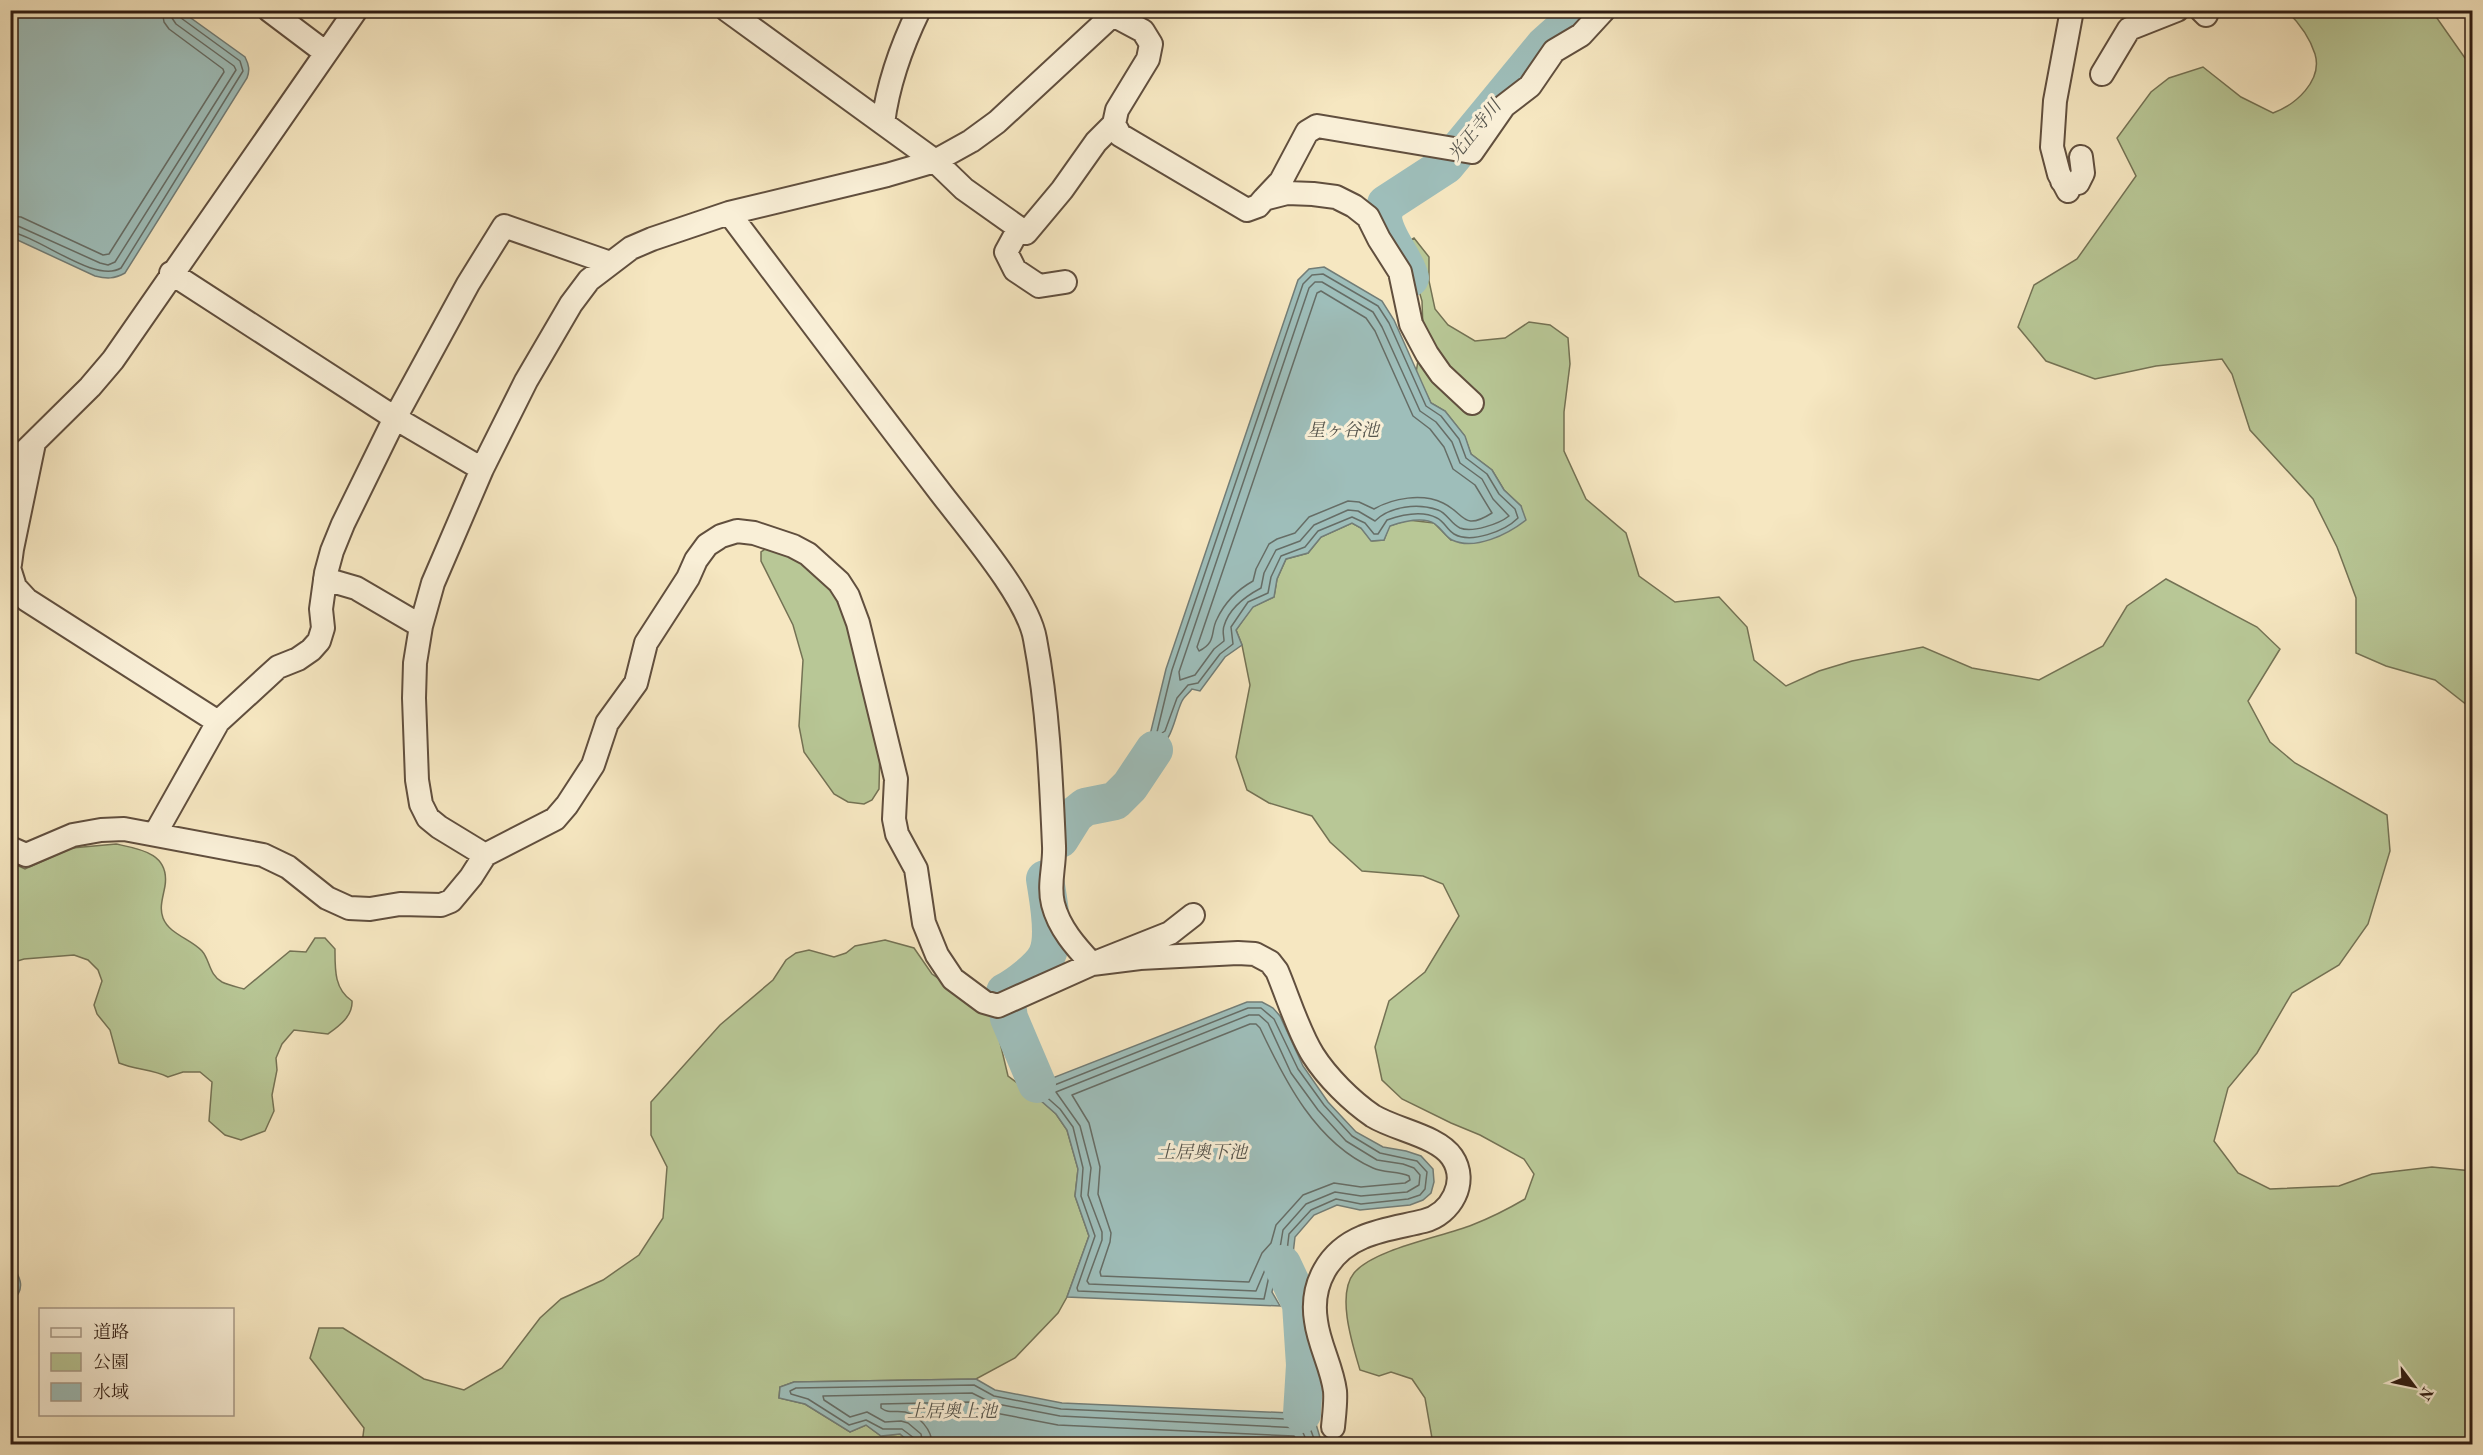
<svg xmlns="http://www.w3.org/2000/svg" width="2483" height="1455" font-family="'Old Standard TT','Noto Serif JP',serif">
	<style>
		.green { fill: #b8c796; stroke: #747254; stroke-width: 1.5 }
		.water { fill: #9ebeba; stroke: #727d77; stroke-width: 1.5 }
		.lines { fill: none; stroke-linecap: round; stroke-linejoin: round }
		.shore { stroke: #666d66; stroke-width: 1.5 }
		.river { stroke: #9ebeba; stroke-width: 38 }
		.minor-casing { stroke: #614f3e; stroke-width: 26 }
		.minor { stroke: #f9efd7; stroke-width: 22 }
		.labels { text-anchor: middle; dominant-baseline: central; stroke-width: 6; stroke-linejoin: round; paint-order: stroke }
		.water-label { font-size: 18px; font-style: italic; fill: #56554d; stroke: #f9efd7 }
	</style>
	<rect width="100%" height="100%" fill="#f6e7c1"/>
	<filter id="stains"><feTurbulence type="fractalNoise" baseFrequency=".00333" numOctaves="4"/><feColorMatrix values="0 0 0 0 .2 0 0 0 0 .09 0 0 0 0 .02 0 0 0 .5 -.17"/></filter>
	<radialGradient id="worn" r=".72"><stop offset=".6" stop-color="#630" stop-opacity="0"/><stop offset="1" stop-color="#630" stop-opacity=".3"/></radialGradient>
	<path class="green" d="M2287,11H2432L2472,68V709L2435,680L2386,666L2356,653V598L2337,547L2313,499L2250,430L2232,374L2222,359L2156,366L2095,379L2046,361L2018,327L2034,285L2077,259L2136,176L2117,138L2151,92L2169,78L2203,67L2241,97L2273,113C2295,105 2323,81 2315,54C2310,38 2298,22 2287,11Z
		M1414,238L1429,257V281L1435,309L1448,325L1475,341L1505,338L1529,322L1550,325L1568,338L1570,364L1564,412V451L1586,499L1626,533L1639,576L1675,602L1719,597L1747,627L1754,660L1786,686L1819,671L1852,661L1923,647L1972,668L2039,680L2103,646L2127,606L2166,579L2257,627L2280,649L2248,701L2270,742L2295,763L2387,815L2390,851L2368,924L2339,965L2292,993L2257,1053L2228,1088L2214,1141L2238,1173L2270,1189L2339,1186L2372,1174L2432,1167L2472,1171V1444H1433L1425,1398L1412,1379L1391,1372L1379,1376L1360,1370C1353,1346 1336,1295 1354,1273C1374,1249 1442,1237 1472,1225C1490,1218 1508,1209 1525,1199L1534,1174L1524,1159L1480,1135L1451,1123L1402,1099L1382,1080L1375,1047L1389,1001L1425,972L1459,916L1443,884L1423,876L1362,871L1330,842L1312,816L1269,803L1247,790L1236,757L1250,685L1242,645L1236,630L1252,607L1274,597L1277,579L1286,559L1308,553L1321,537L1352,523L1361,528L1372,541L1384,540L1389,526L1408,520L1434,523L1451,540L1521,506L1504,490L1492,470L1471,454L1464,435L1445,411L1431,403L1416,373L1423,330L1422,301L1413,270L1402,245Z
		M768,547L785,552L811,569L834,594L849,622L880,746L879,789L872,800L864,804L848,802L834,794L804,752L799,726L803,660L793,625L761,561V552Z
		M116,844C140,849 170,853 165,886C163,897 159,908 163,918C169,934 191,939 202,951C210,960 209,975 222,982C228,985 237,987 244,989L290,951L306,952L315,938H325L335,949C335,969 334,989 352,1001C353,1016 339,1026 328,1034L294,1030L282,1044L276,1058L277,1070L272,1095L274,1111L265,1131L241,1140L225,1135L209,1121L212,1082L200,1072H183L168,1077C152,1069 136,1070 119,1063L110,1030L97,1014L94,1005L102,981L98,970L88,960L74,955L24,959L11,963L12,863L25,869L72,848Z
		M885,940L914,948L932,974L994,1017L1008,1076L1044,1103L1056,1114L1067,1130L1078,1169L1075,1196L1089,1236L1067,1297L1058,1313L1015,1358L976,1379L794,1382L780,1387L779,1398L805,1404L850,1432L866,1425L881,1436L900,1434L912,1444H362L364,1428L310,1358L319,1328H343L424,1379L464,1390L502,1368L540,1318L561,1299L603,1280L639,1255L663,1218L667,1167L651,1135V1102L720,1025L773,980L786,960L796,953L809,950L834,957L846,953L855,946Z"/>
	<path class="water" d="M11,10L181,11L245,57C249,65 250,70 247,78L125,273C114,279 107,279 95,276L11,237Z
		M1324,267L1382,301L1394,320L1431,403L1445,411L1465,436L1471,454L1492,470L1504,490L1521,506L1526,520C1508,534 1475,551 1452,540C1446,537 1442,529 1435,524C1423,516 1402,522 1390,526L1384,540L1371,541L1361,528L1352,523L1321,537L1308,553L1286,559L1277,579L1274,597L1253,607L1236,630L1242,645L1225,657L1200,691L1192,689C1189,693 1184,697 1182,701C1174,717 1173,743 1154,750L1150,746L1149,739L1166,669L1298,280L1309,269Z
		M1247,1002H1262L1273,1008L1280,1016L1303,1066L1328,1102L1356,1132L1383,1147L1406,1151L1421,1156L1433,1169L1434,1182L1431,1193L1423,1200L1410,1205L1360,1210L1337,1205L1314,1215L1295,1237L1293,1254C1281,1266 1275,1276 1272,1292L1280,1306L1067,1297L1089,1236L1075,1196L1078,1169L1067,1130L1056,1114L1032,1093L1037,1084Z
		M10,1260C19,1276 28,1288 11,1302Z
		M976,1379L995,1390L1062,1403L1313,1414L1322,1444H912L900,1434L881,1436L866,1425L850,1432L805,1404L779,1398L780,1387L794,1382Z"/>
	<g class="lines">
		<path class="shore" d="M10,216L21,217L103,255L109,254L224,72L223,69L169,29L164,22L162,10
			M10,225L18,226L100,263L108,265L115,262L236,70L234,66L176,24L172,18L171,10
			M10,232C39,236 95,284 121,268L243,71L240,61L181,18L178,10
			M1323,274L1378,306L1389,323L1426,406L1441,416L1459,439L1466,458L1487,474L1499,494L1515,509L1518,518C1505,531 1471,544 1454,534C1447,530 1444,521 1437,518C1422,510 1401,515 1387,520L1378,534H1374L1365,523L1352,517L1318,531L1305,547L1281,556L1271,577L1268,593L1248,602L1231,627L1233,644L1220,654L1198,683L1188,685L1177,698L1165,731L1159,735L1157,732L1172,670L1303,284L1312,275Z
			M1322,282L1373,312L1382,327L1420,411L1436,422L1452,442L1460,463L1482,479L1493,499L1509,516C1499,524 1472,533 1460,528C1451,524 1447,513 1438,510C1418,503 1390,506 1375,521L1358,511L1348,510L1314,525L1300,541L1276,550L1264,573L1261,588C1246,596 1229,608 1224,626C1222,631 1224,636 1224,641L1214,649L1195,675L1180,680L1179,672L1309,288L1315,282Z
			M1321,291L1366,318L1375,331L1413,416L1430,429L1444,447L1453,469L1475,485L1492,513C1462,532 1465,513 1443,503C1422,493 1393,498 1374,509L1359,502L1348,501L1309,517L1295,533L1277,539L1269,544L1256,569L1253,581C1237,590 1225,602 1217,619C1210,632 1217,642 1199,651L1197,647L1317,293Z
			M1248,1008H1261L1274,1019L1298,1069L1324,1105L1352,1136L1380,1153L1417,1161L1427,1172L1425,1189L1420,1195L1408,1199L1361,1204L1336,1199L1311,1210L1289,1234L1287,1251L1277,1261L1269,1276L1264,1299L1078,1291L1077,1288L1095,1236L1081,1196L1083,1168L1073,1127L1060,1109L1042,1093V1090Z
			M1249,1015H1259L1268,1023L1291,1073L1318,1110L1346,1141L1377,1160L1403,1164L1414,1168L1420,1175L1419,1185L1407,1192L1361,1196L1335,1192L1306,1204L1283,1230L1280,1248L1270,1258L1256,1291L1089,1284L1087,1281L1102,1240V1232L1088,1195L1091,1168L1080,1126L1056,1092Z
			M1250,1024H1256L1260,1028C1285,1081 1316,1143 1373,1168C1384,1173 1398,1171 1409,1176L1410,1180L1405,1183L1361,1187L1334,1183L1303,1195L1276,1225L1271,1243L1262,1253L1249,1282L1101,1276L1100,1272L1110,1242L1111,1233L1098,1194L1100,1167L1089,1123L1072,1095Z
			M916,1444L914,1438L902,1429H883L866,1420L849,1425L808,1399L791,1394L790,1391L796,1388L974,1385L994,1396L1061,1409L1307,1420L1316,1444
			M923,1444L921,1434L908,1423L901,1421L885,1422L867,1412L850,1417L824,1400L823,1396L972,1393L992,1403L1060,1416L1301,1428L1308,1444
			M932,1444C932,1430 919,1415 905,1412C895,1410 889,1414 881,1408V1404L970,1402L990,1412L1058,1425L1294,1436L1299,1444"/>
		<path class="river" d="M1410,278C1405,258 1385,239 1383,218C1383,214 1385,208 1386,204L1446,165L1544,46L1573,20L1579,10
			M1060,839L1075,815L1085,807L1115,801L1130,786L1154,750
			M1037,1084L1009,1018L1005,992C1017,986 1041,968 1047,955C1056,936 1048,899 1045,879
			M1282,1264L1301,1304L1305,1365L1302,1414"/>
		<g class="minor-casing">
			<path id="minor" d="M269,10L326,53
				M727,10L935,161L964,189L1026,233L1062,190L1096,142L1114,124
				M2201,10L2206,15
				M1113,15L1143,31L1151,44L1148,59L1117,110L1114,124L1120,135L1247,210L1258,206L1264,199L1287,193L1313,194L1336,197L1354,206L1368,217L1379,239L1400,272L1411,324L1427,354L1441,374L1472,403
				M2102,74L2129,29L2177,10
				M883,123C888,84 902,45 919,10
				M2062,181L2071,184L2078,183L2083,173L2081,157
				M2068,191L2059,174L2052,147L2055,101L2072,10
				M1264,199L1281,181L1307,132L1317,126L1472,152L1504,106L1530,86L1554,51L1581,35L1604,10
				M729,213C798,305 867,397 937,488C964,524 1028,597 1035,639C1048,707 1051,777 1054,846C1055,866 1048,884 1053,904C1059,928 1076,947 1092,964L1140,958L1238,953L1255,954L1270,962L1277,971C1288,997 1298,1031 1313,1055C1327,1077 1351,1101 1373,1116C1396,1130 1438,1136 1452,1157C1469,1182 1451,1214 1424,1221C1404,1226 1381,1229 1363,1237C1329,1251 1310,1284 1316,1321C1319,1345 1332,1367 1335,1391C1336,1402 1334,1416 1333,1427
				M1018,230L1006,252L1015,270L1039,286L1065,282
				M171,273L395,418L482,469
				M10,466L90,387L113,360L356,10
				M10,564L12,549L34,443
				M10,571L15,587L27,600L218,722
				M325,579L356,588L421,626
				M155,834L218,722L278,667L298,659L311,650L319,641L323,628L321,609L326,573L332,551L343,524L395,418L468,284L504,226L610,263
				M10,848L26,855L73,835L101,830L124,829L263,855L288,867L327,898L349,908L370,909L400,904L441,905L451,901L471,877L485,855L555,819L567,805L593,765L607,723L636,683L646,643L688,578L696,560L707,545L721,536L737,531L754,533L793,546L808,554L839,582L848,596L858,623L896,779L894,819L897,834L916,869L924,923L937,955L953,979L984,1002L998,1006L1092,964L1170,933L1193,915
				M485,855L439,827L428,818L421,804L417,780L414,698L415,663L421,626L433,583L482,469L526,381L571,304L589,280L631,248L652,239L729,213L887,175L935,161L971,141L997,122L1118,10"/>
		</g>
		<use href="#minor" class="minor"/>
	</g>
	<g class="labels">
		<g class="water-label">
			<text transform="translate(1475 131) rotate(-51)">光正寺川</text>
			<text x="1343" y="431">星ヶ谷池</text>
			<text x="1202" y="1153">土居奥下池</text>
			<text x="952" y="1412">土居奥上池</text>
		</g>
	</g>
	<rect width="2483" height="1455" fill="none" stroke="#f6e7c1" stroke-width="36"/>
	<rect x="12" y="12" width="2459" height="1431" fill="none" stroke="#2f1c13" stroke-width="3"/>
	<rect x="18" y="18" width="2447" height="1419" fill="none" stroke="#2f1c13" stroke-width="1.5"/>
	<rect x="39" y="1308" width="195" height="108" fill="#f9efd7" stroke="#a89b89" stroke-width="1.5"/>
	<rect x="51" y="1328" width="30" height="9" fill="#f9efd7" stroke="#a89b89" stroke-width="1.5"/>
	<text x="93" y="1338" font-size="18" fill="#2f1c13">道路</text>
	<rect x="51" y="1353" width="30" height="18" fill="#b8c796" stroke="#a89b89" stroke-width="1.5"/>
	<text x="93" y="1368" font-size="18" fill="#2f1c13">公園</text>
	<rect x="51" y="1383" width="30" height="18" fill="#9ebeba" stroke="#a89b89" stroke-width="1.5"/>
	<text x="93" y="1398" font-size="18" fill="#2f1c13">水域</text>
	<g transform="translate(2414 1386) rotate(122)" stroke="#f9efd7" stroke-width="4.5" paint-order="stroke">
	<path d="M0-4.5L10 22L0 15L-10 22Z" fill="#2f1c13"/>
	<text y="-9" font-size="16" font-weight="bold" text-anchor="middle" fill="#2f1c13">N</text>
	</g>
	<rect width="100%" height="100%" filter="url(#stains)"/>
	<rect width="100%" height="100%" fill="url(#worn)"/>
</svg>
